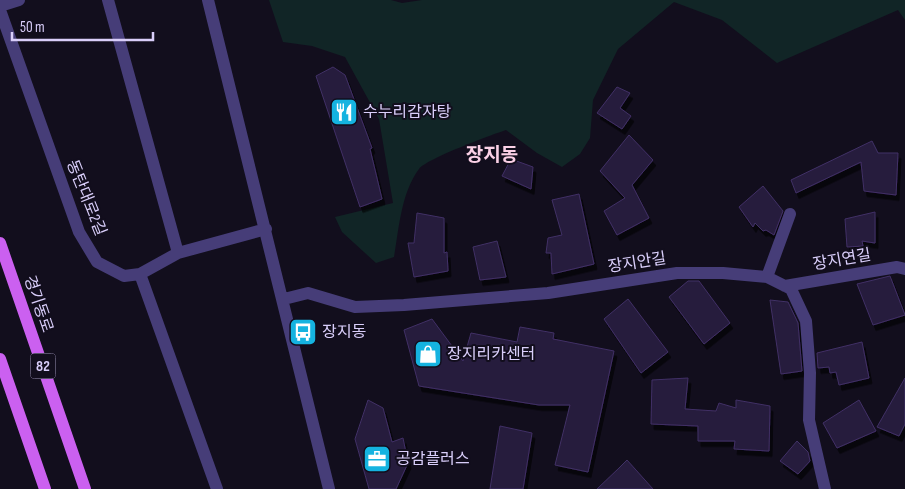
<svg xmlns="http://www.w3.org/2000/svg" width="905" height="489" font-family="'Sofia Sans Condensed','Noto Sans KR',sans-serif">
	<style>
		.green { fill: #112526 }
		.building { fill: #261c3c; stroke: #413066; filter: url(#shadow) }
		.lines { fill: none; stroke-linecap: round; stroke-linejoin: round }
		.street { stroke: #463d78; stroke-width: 12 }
		.primary { stroke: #cb60f0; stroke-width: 12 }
		.labels { text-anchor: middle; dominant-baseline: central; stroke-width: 4; stroke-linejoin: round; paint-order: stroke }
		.shield { fill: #120e1d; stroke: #9d94b8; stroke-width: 1 }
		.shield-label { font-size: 15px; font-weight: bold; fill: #d9cefa }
		.poi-label { font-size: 16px; fill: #d9cefa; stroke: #120e1d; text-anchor: start }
		.street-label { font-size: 16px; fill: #d9cefa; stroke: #120e1d }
		.quarter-label { font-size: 19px; font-weight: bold; fill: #fbd0e6; stroke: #120e1d }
	</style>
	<defs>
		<filter id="shadow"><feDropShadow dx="3" dy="5.5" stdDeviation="0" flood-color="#0009"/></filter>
	</defs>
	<rect width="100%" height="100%" fill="#120e1d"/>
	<path class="green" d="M269,0H391L402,3L422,0H905V20L898,10L777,63L722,20L674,2L618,49L593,100L590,138L580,154L562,167L537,153L506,130C491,135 426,159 419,169C401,193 399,229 394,257L376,263L342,232L335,217L393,203L379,119L345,57L312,46L283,42Z"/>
	<path class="building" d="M333,67L345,75L372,148L370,149L382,199L360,207L316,76Z
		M617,87L630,93L620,108L631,116L622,129L597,113Z
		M629,135L653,160L632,185L649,218L617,235L604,211L625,198L600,171Z
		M872,141L878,153H898L896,195L864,191L861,162L796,193L791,180Z
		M511,159L533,167L531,189L502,176Z
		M763,186L783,211L774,235L766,230L763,231L755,223L753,227L739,207Z
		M579,194L594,264L552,274L551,253H546L548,238L562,235L552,200Z
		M875,212V243L862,241L863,246L847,247L845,219Z
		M417,213L444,218V253L447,252L448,271L414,277L408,243H414Z
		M497,241L506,277L480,280L473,247Z
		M890,276L905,315L873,325L857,284Z
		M688,281H699L730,323L704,344L669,297Z
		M628,299L668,352L641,373L604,319Z
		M770,300L788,302L798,323L802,371L781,374Z
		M432,319L463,361L471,333L517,342L520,327L554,333L553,339L614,351L588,472L555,465L570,405H539L419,386L404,330Z
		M862,342L869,378L839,385L836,372L830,373L829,367L818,368L817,353Z
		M688,378L685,409L716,411L719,403L736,408V400L770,406L769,451L734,449L735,441H698V426L651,424L652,380Z
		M905,378V424L899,436L877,427Z
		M368,400L383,408L392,442L403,438L408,463L396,489H369L355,439Z
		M859,400L876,431L837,448L823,423Z
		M500,426L532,433L523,489H490Z
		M797,441L808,452L810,461L798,474L780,461Z
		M627,460L653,489H597L619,468Z"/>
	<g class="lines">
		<path class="street" d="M208,0L329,489
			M0,6L19,0
			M0,10L79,232L97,262L124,276L140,274L178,253L108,0
			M178,253L266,229
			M140,274L217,489
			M767,277L790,214
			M785,286L897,267L905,269
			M284,299L308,293L355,307L404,305L548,293L677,273H723L767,277L791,289L806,321L810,373L809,420L825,489"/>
		<path class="primary" d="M0,243L85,489
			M0,359L45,489"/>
	</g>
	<defs>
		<g id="restaurant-square" transform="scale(1.4375)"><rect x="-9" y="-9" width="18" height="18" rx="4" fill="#15b3e0" stroke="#120e1d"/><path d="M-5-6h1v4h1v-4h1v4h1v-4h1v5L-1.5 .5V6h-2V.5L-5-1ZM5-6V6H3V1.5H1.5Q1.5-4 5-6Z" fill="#fff"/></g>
		<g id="bus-square" transform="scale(1.4375)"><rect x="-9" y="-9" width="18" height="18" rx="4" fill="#15b3e0" stroke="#120e1d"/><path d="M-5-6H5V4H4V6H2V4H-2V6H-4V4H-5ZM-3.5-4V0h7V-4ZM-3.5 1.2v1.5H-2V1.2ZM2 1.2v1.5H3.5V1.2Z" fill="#fff"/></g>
		<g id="shop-square" transform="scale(1.4375)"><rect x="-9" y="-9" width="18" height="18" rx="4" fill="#15b3e0" stroke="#120e1d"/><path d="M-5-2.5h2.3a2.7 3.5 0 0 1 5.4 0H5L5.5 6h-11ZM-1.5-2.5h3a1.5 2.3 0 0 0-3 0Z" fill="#fff"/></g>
		<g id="office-square" transform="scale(1.4375)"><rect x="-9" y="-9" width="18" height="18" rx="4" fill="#15b3e0" stroke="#120e1d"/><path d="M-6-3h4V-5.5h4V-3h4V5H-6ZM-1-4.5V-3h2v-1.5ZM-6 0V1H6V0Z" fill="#fff"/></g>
	</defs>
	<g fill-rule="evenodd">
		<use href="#restaurant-square" x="344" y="112"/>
		<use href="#bus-square" x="303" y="332"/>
		<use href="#shop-square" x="428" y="354"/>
		<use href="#office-square" x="377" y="459"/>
	</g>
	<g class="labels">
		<rect class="shield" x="30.5" y="353.5" width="25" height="25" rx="4"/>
		<g class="shield-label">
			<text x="43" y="366">82</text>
		</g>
		<g class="poi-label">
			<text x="363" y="112">수누리감자탕</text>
			<text x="322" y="332">장지동</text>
			<text x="447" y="354">장지리카센터</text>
			<text x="396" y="459">공감플러스</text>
		</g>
		<g class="street-label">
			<text transform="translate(86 198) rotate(68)">동탄대로2길</text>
			<text transform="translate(842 260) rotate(-10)">장지연길</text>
			<text transform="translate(637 263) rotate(-9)">장지안길</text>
			<text transform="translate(38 304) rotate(71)">경기동로</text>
		</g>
		<g class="quarter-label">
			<text x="492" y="155">장지동</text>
		</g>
	</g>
	<path d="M12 32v8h141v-8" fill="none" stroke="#d9cefa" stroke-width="2.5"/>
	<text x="20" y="32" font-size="15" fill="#d9cefa" stroke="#120e1d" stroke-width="4" paint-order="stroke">50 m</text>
</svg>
